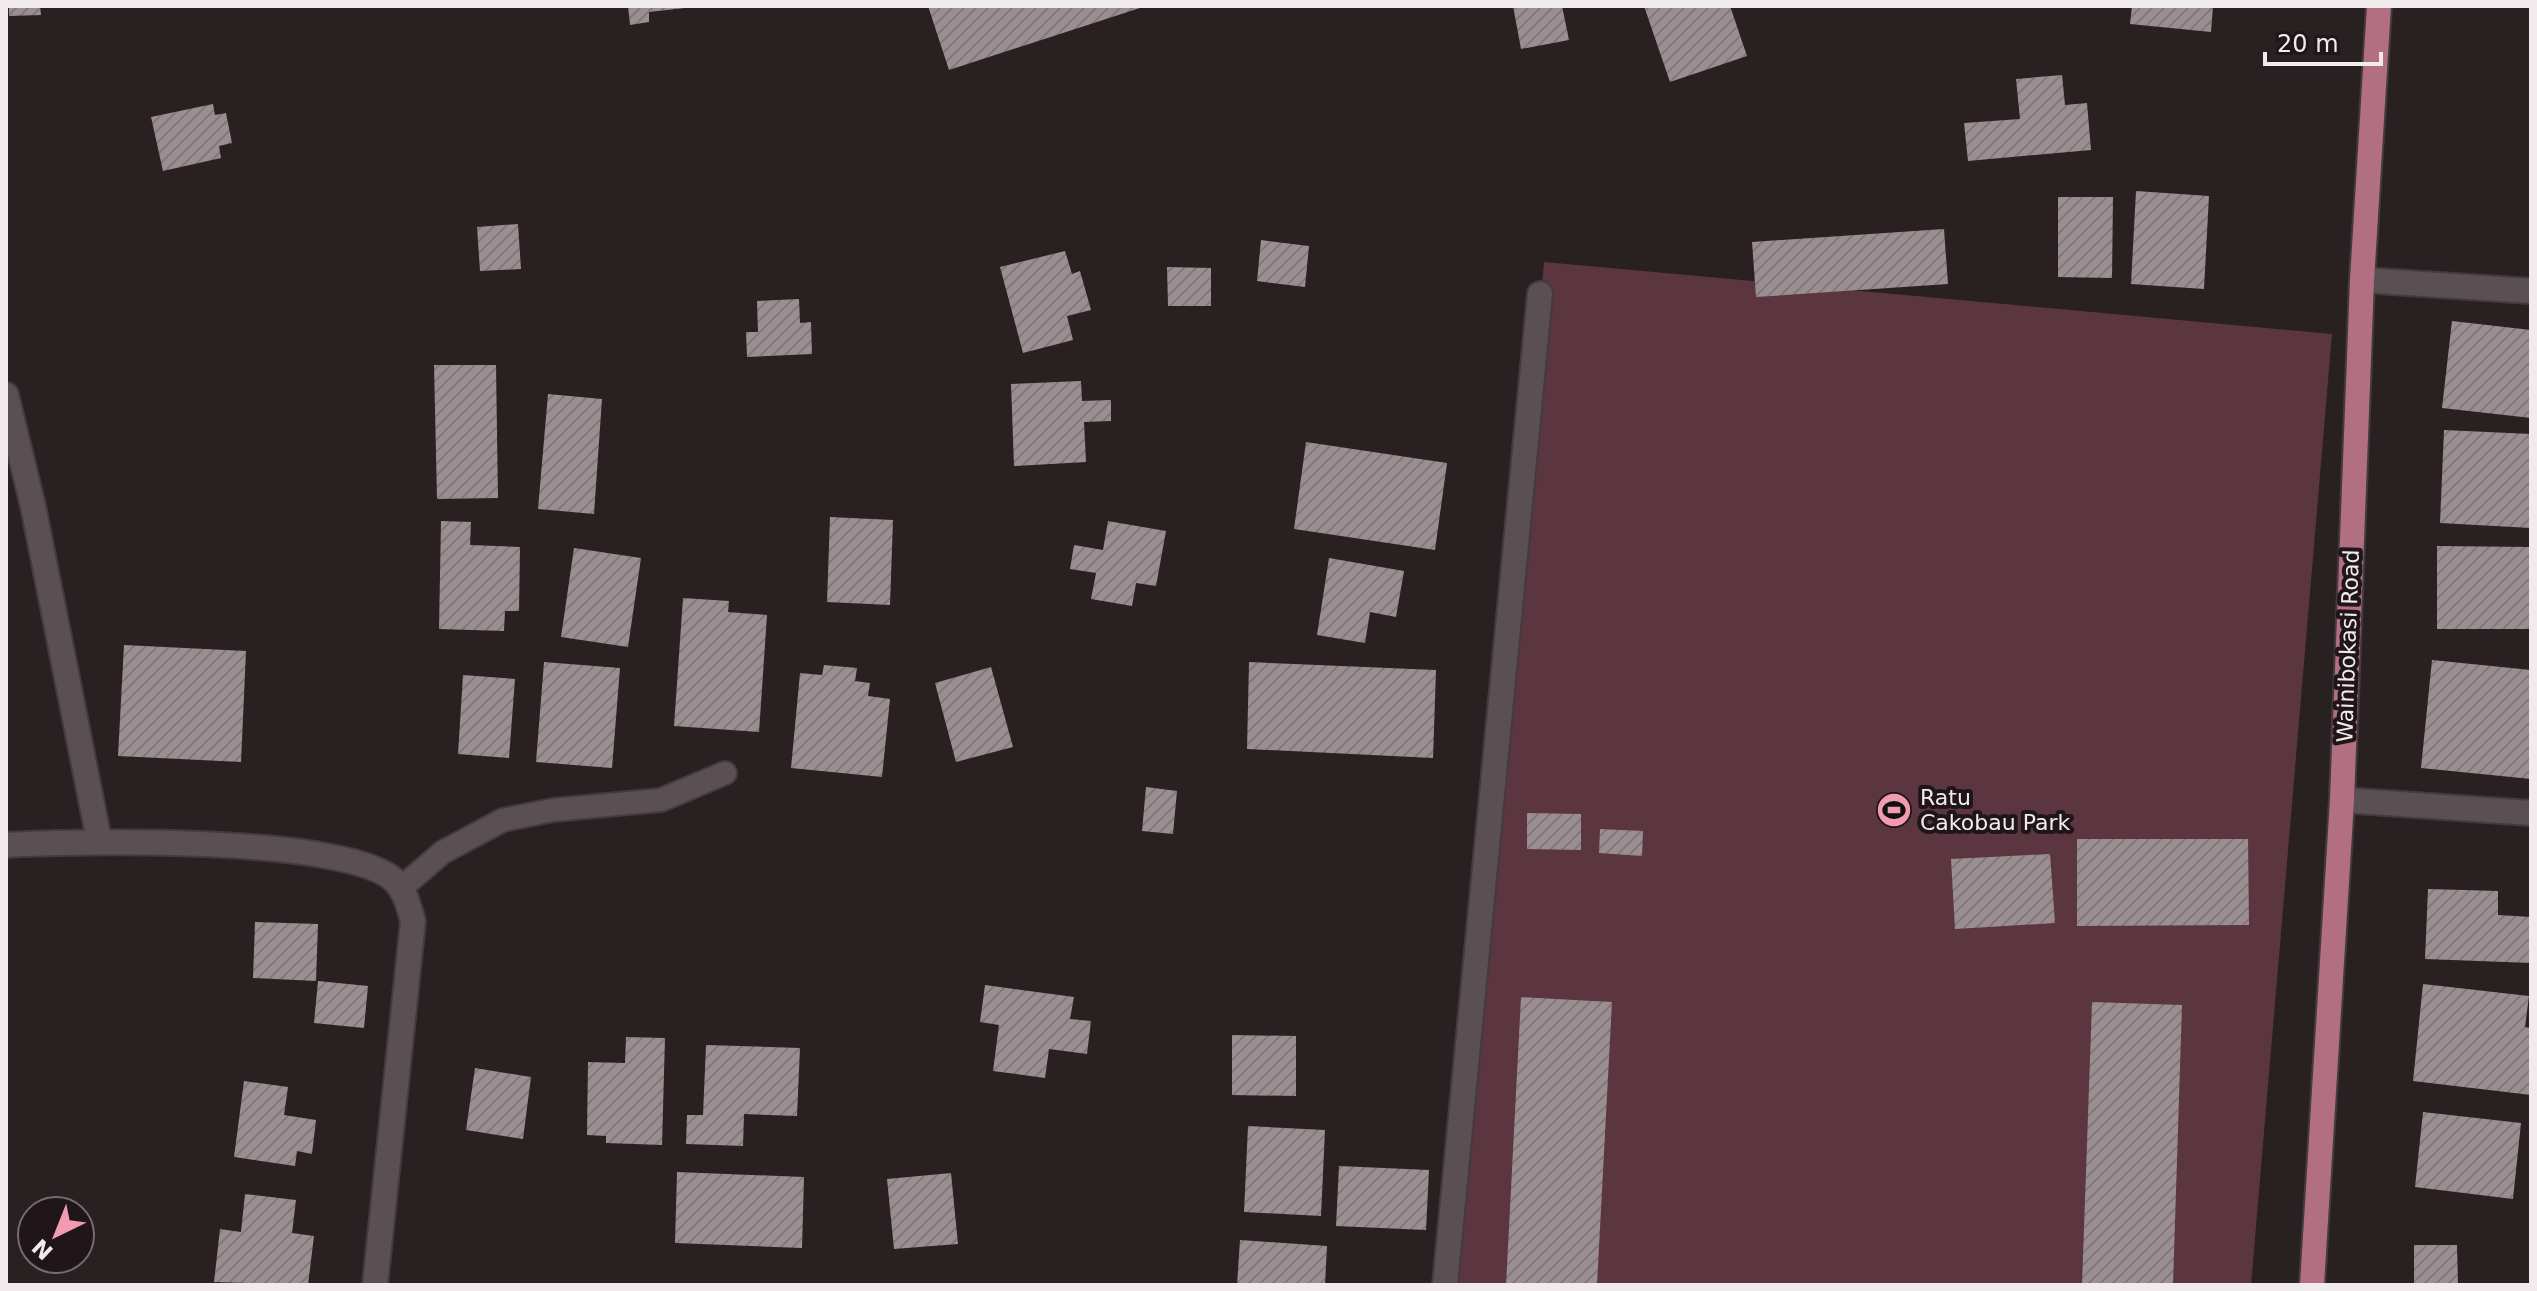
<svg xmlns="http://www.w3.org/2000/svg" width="2537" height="1291" font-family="'DejaVu Sans',sans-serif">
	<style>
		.green { fill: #5b3640 }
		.building { fill: url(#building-hatch) }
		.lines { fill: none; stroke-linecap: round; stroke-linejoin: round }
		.service-casing { stroke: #433b3d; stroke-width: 26 }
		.minor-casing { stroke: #433b3d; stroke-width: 28 }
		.primary-casing { stroke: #433b3d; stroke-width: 28 }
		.service { stroke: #5a4f52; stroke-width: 22 }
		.minor { stroke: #5a4f52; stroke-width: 24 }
		.primary { stroke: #b26f81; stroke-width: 24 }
		.labels { text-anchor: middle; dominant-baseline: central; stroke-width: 8; stroke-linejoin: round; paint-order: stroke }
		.street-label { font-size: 22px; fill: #f2ebed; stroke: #201619 }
		.poi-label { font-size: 22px; fill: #f2ebed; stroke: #201619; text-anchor: start }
	</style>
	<defs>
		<pattern id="building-hatch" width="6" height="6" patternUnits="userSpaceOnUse" patternTransform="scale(2)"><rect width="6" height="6" fill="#9b8e91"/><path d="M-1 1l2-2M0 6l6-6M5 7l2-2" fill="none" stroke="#82787b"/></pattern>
	</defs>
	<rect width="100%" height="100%" fill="#292022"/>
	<path class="green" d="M1544,262L2332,334L2251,1285H1457Z"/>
	<path class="building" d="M9,6H40L41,15L9,16Z
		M628,6H684L685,8L649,12V22L630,25Z
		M928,6H1143V7L949,70Z
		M1513,6H1562L1569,40L1521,49Z
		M1644,6H1730L1747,56L1670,82Z
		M2132,6H2213L2211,32L2130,24Z
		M2062,75L2065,105L2087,103L2091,150L1968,161L1964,123L2020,119L2016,79Z
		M213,104L215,115L226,113L232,143L219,146L221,158L163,171L151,117Z
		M2136,191L2209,196L2204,289L2131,284Z
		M2058,197H2113L2112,278L2058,277Z
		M518,224L521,269L480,271L477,227Z
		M1944,229L1948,284L1756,297L1752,242Z
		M1261,240L1309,246L1305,287L1257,281Z
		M1065,251L1072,274L1080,271L1091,310L1067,316L1073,340L1023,353L1000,267Z
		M1167,267L1211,268V306H1168Z
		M799,299L800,323L811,322L812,354L747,357L746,332H758L757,301Z
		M2452,321L2531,330V418L2442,408Z
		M434,365H496L498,498L437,499Z
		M1081,381L1082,401L1111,400V421L1084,422L1086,462L1014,466L1011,384Z
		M548,394L602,399L594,514L538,509Z
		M2444,430L2531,434V528L2440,523Z
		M1306,442L1447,463L1435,550L1294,529Z
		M830,517L893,520L890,605L827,602Z
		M441,521L471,522L470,545L520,547L519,611H505L504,631L439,629Z
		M1108,521L1166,531L1156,586L1136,583L1132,606L1091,599L1096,573L1070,569L1074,545L1103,550Z
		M2437,546L2531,547V629H2437Z
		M574,548L641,558L628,647L561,637Z
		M1329,558L1404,571L1396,617L1370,612L1365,643L1317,635Z
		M683,598L729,601L728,612L767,615L759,732L674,726Z
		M124,645L246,651L241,762L118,756Z
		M2432,660L2531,670V779L2421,768Z
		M544,662L620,668L612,768L536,762Z
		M1249,662L1436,670L1433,758L1247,749Z
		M824,665L857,668L855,681L870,683L868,696L890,699L882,777L791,768L800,673L822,675Z
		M991,667L1013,747L956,762L935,683Z
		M463,675L515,679L509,758L458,754Z
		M1146,787L1177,791L1173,834L1142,831Z
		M1527,813L1581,814V850L1527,849Z
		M1600,829L1643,831L1642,856L1599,853Z
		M2077,839H2248L2249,925L2077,926Z
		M2050,854L2055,923L1955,929L1951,859Z
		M2428,889L2498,891V915L2531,917V963L2425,959Z
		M255,922L318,924L316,981L253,978Z
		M318,981L368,986L364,1028L314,1023Z
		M2423,984L2529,996L2525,1027L2531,1028V1095L2413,1081Z
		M985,985L1074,997L1070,1019L1091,1021L1087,1054L1049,1049L1045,1078L993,1071L999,1025L980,1022Z
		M1521,997L1612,1002L1597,1285H1506Z
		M2092,1002L2182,1005L2173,1285H2082Z
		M1232,1035L1296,1036V1096L1232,1095Z
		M626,1037L665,1038L662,1145L606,1143V1136L587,1135L588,1062L625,1063Z
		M706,1045L800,1048L797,1116L744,1114L743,1146L686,1144L687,1115H703Z
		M475,1068L531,1077L523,1139L466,1130Z
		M244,1081L288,1087L284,1115L316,1120L312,1154L297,1151L295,1166L234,1157Z
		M2423,1112L2521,1123L2513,1199L2415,1187Z
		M1248,1126L1325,1130L1321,1216L1244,1212Z
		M1339,1166L1429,1170L1426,1230L1336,1226Z
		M677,1172L804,1177L802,1248L675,1243Z
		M951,1173L958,1244L894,1249L887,1179Z
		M245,1194L296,1200L292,1233L314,1236L308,1285L214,1282L220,1229L241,1232Z
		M1240,1240L1327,1246L1325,1285H1237Z
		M2414,1245H2457L2458,1285H2414Z"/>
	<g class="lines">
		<g class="service-casing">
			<path id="service" d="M400,889L443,852L503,820L553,810L661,800L725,773"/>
		</g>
		<g class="minor-casing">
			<path id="minor" d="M2362,280L2531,291
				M6,395L33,506L99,840
				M2342,800L2531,813
				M6,845C75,841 352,835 396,882C406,893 409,908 413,921L375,1285
				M1445,1285L1540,294"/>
		</g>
		<g class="primary-casing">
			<path id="primary" d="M2312,1285L2342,800L2362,280L2379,6"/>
		</g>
		<use href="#service" class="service"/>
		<use href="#minor" class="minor"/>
		<use href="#primary" class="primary"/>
	</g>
	<defs>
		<g id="stadium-disc" transform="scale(1.8)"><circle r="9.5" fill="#f19ab0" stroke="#201619"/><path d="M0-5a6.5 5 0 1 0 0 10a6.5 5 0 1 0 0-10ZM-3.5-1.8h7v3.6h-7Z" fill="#111"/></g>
	</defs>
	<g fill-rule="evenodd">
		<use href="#stadium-disc" x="1894" y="810"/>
	</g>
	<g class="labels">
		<g class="street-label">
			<text transform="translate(2348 646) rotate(-88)">Wainibokasi Road</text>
		</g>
		<g class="poi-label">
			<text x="1920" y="797">Ratu<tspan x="1920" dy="25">Cakobau Park</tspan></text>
		</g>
	</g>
	<rect width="2537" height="1291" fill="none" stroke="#f2ebed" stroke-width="16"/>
	<g transform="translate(56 1235) rotate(223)"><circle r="38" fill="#201619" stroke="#746b6e" stroke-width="2"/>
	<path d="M0-6L14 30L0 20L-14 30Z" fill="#f19ab0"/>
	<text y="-12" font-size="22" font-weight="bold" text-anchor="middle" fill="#f2ebed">N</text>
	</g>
	<path d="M2265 52v12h116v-12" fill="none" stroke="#f2ebed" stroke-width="4"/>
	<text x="2277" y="52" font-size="24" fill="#f2ebed" stroke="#201619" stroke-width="6" paint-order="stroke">20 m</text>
</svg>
